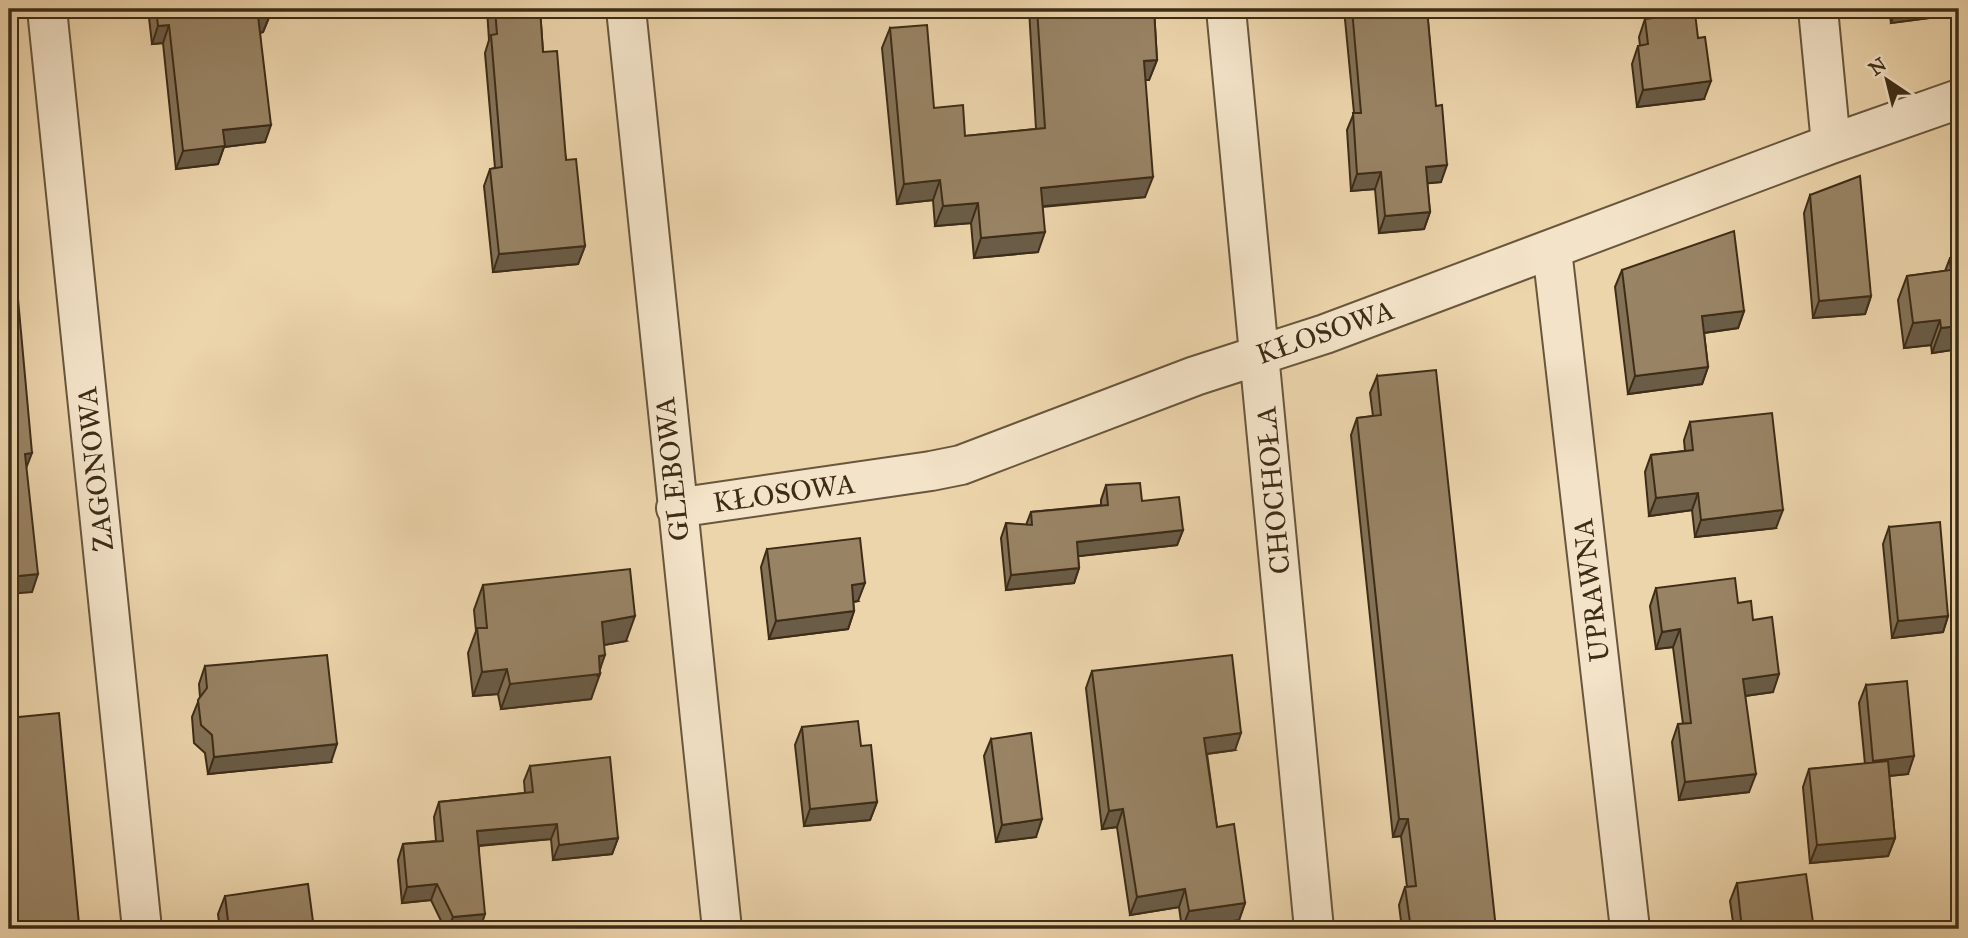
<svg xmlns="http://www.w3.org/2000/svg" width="1968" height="938" font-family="'IM FELL Great Primer',serif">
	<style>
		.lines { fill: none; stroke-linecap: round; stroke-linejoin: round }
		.street-casing { stroke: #69563c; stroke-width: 42 }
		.street { stroke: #f3e3c8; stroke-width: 38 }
		.wall { fill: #837156; stroke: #3d2c17; stroke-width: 2 }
		.shaded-wall { fill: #6a5c46; stroke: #3d2c17; stroke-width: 2 }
		.building { fill: #988364; stroke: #3d2c17; stroke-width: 2 }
		.labels { text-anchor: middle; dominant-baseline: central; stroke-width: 6; stroke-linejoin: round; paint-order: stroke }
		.street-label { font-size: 28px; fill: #3d2c17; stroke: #f3e3c8 }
	</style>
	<rect width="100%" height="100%" fill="#ecd4ab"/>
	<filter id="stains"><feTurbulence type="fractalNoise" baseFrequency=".00286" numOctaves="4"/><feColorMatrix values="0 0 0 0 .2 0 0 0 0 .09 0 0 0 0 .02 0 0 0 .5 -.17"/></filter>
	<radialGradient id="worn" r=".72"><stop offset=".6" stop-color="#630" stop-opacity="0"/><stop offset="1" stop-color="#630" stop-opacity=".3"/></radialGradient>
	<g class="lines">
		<g class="street-casing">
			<path id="street" d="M47,9L142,929
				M626,9L722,929
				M1226,9L1314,929
				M1818,9L1831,144
				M1552,250L1630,929
				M676,508L931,471L961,465L1195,376L1325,334L1831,144L1959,99"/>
		</g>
		<use href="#street" class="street"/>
	</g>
	<path class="wall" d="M148,9H269L270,15L263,32L260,33L265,142L224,147L218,164L176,169L163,43L152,44Z
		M487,9H540L543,52L585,246L578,264L493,272L484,186L490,169L495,168L485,53L489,40Z
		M1029,9H1154L1157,60L1149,80H1145V197L1042,207L1038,252L974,258L971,223L935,226L933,200L897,204L882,48L890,28L934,108L965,136L1036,129Z
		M1344,9H1427L1441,182L1427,183L1430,212L1424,229L1379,233L1375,189L1351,191L1347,130L1354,113Z
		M1889,9H1959V14L1891,23Z
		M1645,19L1704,99L1637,107L1632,64L1638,46H1640L1639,37Z
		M1810,195L1871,296L1865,314L1813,318L1804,213Z
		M1950,258L1959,349L1932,353L1931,345L1904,348L1898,300L1907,276L1945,271Z
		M1622,270L1744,311L1738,328L1704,333L1708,367L1702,384L1628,394L1615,287Z
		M1377,376L1496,929H1402L1399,905L1405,887H1407L1401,836L1393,837L1351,435L1357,418L1373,416L1370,393Z
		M1690,422L1776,528L1695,537L1692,510L1649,516L1645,472L1651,455L1685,451L1684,440Z
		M1106,485L1142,501L1183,530L1177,545L1078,556L1079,568L1074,583L1006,590L1001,538L1006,523L1026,525L1031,512L1101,505V500Z
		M1889,527L1948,616L1943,632L1892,638L1883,544Z
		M767,549L858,601L853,602L854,611L848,629L769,639L761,567Z
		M483,585L626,641L604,645L600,670L591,699L501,709L498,694L473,696L468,653L476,631L474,610Z
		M1656,588L1738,603L1753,620L1773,692L1745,696L1749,792L1679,800L1672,742L1678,724H1683L1673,647L1656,649L1650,606Z
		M205,666L331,762L208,774L205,753L194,743L192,717L200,697L199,684Z
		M1092,671L1235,750L1207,754L1217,827L1245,903L1239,920L1182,929L1179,907L1130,915L1117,827L1102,829L1086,688Z
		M1866,685L1908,774L1889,776L1895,838L1888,856L1810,863L1803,787L1809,769L1865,764L1859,703Z
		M802,727L861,746L877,802L870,820L804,826L795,745Z
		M991,739L1036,837L996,842L984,756Z
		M530,766L618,838L612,854L553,860L551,839L479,846L480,929H445L431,900L402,903L398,860L403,844L436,841L434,817L439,802L525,793L524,781Z
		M1737,883L1814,929H1734L1730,901Z
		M225,896L314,929H220L218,914Z"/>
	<path class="shaded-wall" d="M1896,9H1959V14L1891,23Z
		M270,15L263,32L252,34L258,16Z
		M169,25L163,43L152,44L158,26Z
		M1157,60L1149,80H1137L1144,61Z
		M1711,81L1704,99L1637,107L1643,90Z
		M271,125L265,142L224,147L218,164L176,169L183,151L223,130Z
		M1447,165L1441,182L1420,184L1426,167Z
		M1381,172L1375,189L1351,191L1357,174Z
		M1153,177L1145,197L1034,207L1041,188Z
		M940,180L933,200L897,204L904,184Z
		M978,203L971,223L935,226L943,206Z
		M1430,212L1424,229L1379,233L1385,216Z
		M1045,232L1038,252L974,258L981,238Z
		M585,246L578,264L493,272L499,254Z
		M1871,296L1865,314L1813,318L1819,301Z
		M1744,311L1738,328L1696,334L1702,316Z
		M1940,320L1931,345L1904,348L1913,323Z
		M1959,326V349L1932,353L1941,328Z
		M1708,367L1702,384L1628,394L1635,376Z
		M32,453L25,471V454Z
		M1698,493L1692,510L1649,516L1656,498Z
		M1783,510L1776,528L1695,537L1701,520Z
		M1183,530L1177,545L1071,557L1077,542Z
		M1079,568L1074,583L1006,590L1011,575Z
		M38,574L32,592L9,594V577Z
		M865,583L858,601L845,603L852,585Z
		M854,611L848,629L769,639L776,621Z
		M635,616L626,641L593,647L602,622Z
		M1948,616L1943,632L1892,638L1898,621Z
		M1680,629L1673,647L1656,649L1662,632Z
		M605,655L598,675L600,674L591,699L501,709L510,684L599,656Z
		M507,669L498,694L473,696L482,672Z
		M1779,674L1773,692L1737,697L1743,679Z
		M1241,733L1235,750L1198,755L1204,738Z
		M337,744L331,762L208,774L214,757Z
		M1914,756L1908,774L1867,778L1873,761Z
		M1756,774L1749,792L1679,800L1685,782Z
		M877,802L870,820L804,826L810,809Z
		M1123,809L1117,827L1102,829L1109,811Z
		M1042,819L1036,837L996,842L1002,825Z
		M1399,819H1408L1401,836L1393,837Z
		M557,824L551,839L472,846L477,831Z
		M618,838L612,854L553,860L559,845Z
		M1895,838L1888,856L1810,863L1817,845Z
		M437,884L431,900L402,903L407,887Z
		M1185,889L1179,907L1130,915L1137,897Z
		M1245,903L1239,920L1182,929L1189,911Z
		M485,914L480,929H448L453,917Z
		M79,924L77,929H26Z"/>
	<path class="building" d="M156,9H269L270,15L258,16L271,125L223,130L225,146L183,151L169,25L158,26Z
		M495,9H540L543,52L557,51L566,160L576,159L585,246L499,254L490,169L502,167L491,35L497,34Z
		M1037,9H1154L1157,60L1144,61L1153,177L1041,188L1045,232L981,238L978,203L943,206L940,180L904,184L890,28L927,25L934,108L963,105L965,136L1045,128Z
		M1352,9H1427L1436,106L1442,105L1447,165L1426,167L1430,212L1385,216L1381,172L1357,174L1353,113H1361Z
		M1695,13L1698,38L1705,37L1711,81L1643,90L1638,46L1648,44L1645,19Z
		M1860,176L1871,296L1819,301L1810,195Z
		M1734,231L1744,311L1702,316L1708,367L1635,376L1622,270Z
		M1959,257V326L1941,328L1940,320L1913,323L1907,276L1951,270L1950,258Z
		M15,266L32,453L25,454L38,574L9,577V267Z
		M1436,370L1496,929H1411L1405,887L1416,886L1408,819H1399L1357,418L1381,415L1377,376Z
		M1772,413L1783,510L1701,520L1698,493L1656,498L1651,455L1693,450L1690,422Z
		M1140,483L1142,501L1179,497L1183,530L1077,542L1079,568L1011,575L1006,523L1032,525L1031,512L1108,505L1106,485Z
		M1940,522L1948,616L1898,621L1889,527Z
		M860,538L865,583L852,585L854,611L776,621L767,549Z
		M630,569L635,616L602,622L605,655L599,656L600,674L510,684L507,669L482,672L477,628H487L483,585Z
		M1735,578L1738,603L1751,601L1753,620L1772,617L1779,674L1743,679L1756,774L1685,782L1678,724L1691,723L1680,629L1662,632L1656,588Z
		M327,655L337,744L214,757L212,735L201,725L198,700L207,688L205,666Z
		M1232,655L1241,733L1204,738L1217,827L1234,824L1245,903L1189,911L1185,889L1137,897L1123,809L1109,811L1092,671Z
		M1907,681L1914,756L1873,761L1866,685Z
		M59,713L79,924L26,929H9V718Z
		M858,721L861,746L871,745L877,802L810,809L802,727Z
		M1031,733L1042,819L1002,825L991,739Z
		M610,757L618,838L559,845L557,824L477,831L485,914L453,917L437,884L407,887L403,844L443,841L439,802L533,792L530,766Z
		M1888,761L1895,838L1817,845L1809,769Z
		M1806,874L1814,929H1742L1737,883Z
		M308,884L314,929H229L225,896Z
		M1959,926V929H1929Z"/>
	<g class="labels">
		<g class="street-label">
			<text transform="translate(1325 332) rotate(-19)">KŁOSOWA</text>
			<text transform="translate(95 469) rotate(-96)">ZAGONOWA</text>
			<text transform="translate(672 469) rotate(-96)">GLEBOWA</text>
			<text transform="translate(1273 490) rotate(-95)">CHOCHOŁA</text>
			<text transform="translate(784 493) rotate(-8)">KŁOSOWA</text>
			<text transform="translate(1591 590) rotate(-97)">UPRAWNA</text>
		</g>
	</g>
	<rect width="1968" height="938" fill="none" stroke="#ecd4ab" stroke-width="35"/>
	<rect x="10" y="10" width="1947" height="917" fill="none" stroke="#3d2c17" stroke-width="3.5"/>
	<rect x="18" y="18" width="1933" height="903" fill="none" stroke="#3d2c17" stroke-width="2"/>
	<g transform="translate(1887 80) rotate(325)" stroke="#f3e3c8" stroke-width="5" paint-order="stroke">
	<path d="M0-5L12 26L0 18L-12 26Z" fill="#3d2c17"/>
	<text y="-10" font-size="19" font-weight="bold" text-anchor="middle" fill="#3d2c17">N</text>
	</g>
	<rect width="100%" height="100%" filter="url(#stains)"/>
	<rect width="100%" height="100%" fill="url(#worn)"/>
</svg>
